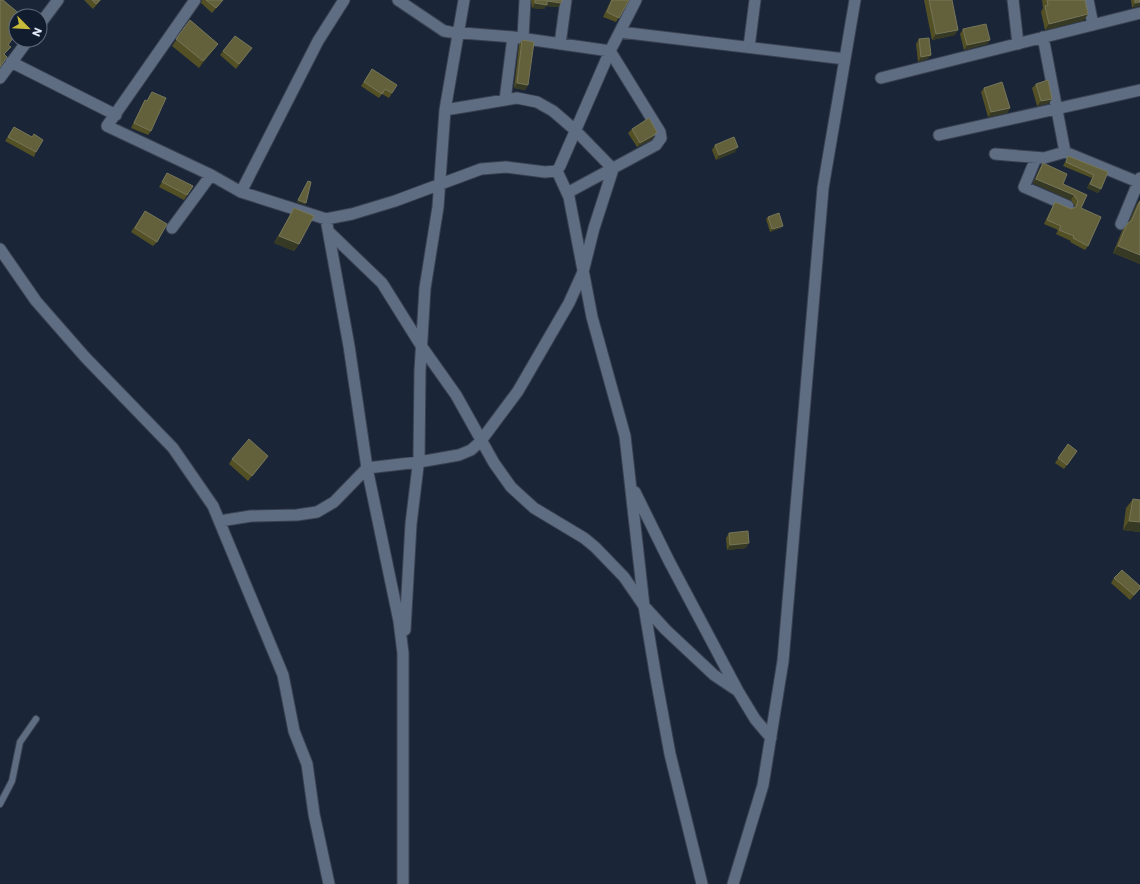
<svg xmlns="http://www.w3.org/2000/svg" width="1140" height="884" font-family="Poppins,sans-serif">
	<style>
		.lines { fill: none; stroke-linecap: round; stroke-linejoin: round }
		.service-casing { stroke: #3a4252; stroke-width: 8 }
		.minor-casing { stroke: #3a4252; stroke-width: 13 }
		.service { stroke: #5f6d83; stroke-width: 6 }
		.minor { stroke: #5f6d83; stroke-width: 11 }
		.wall { fill: #545026 }
		.shaded-wall { fill: #363924 }
		.building { fill: #63613c; stroke: #767659 }
	</style>
	<rect width="100%" height="100%" fill="#1a2638"/>
	<g class="lines">
		<g class="service-casing">
			<path id="service" d="M0,804L12,781L20,742L36,719"/>
		</g>
		<g class="minor-casing">
			<path id="minor" d="M195,0L107,126L211,175L241,192L326,219L352,214L395,201L481,169L506,167L545,172L557,171L560,166L610,51L636,0
				M398,0L444,31L450,32L513,37L610,51L660,132L661,138L656,145L567,193
				M1013,0L1018,44
				M1088,0L1093,25
				M40,24L58,0
				M620,32L845,59
				M1043,37L1065,152
				M523,38L525,0
				M560,44L566,0
				M749,47L755,0
				M11,62L116,115
				M0,78L28,40
				M881,78L1140,13
				M505,100L513,37
				M939,135L1140,90
				M995,154L1044,158L1065,152L1138,182
				M1036,158L1024,187L1068,206
				M557,171L569,197L592,317L625,436L644,606L656,678L670,754L702,884
				M241,192L318,41L344,0
				M326,219L349,346L367,468L399,621L403,653V884
				M1121,224L1140,178
				M172,228L211,175
				M328,231L382,283L422,347L456,395L494,463L511,487L534,508L584,538L595,547L624,577L644,606L666,630L714,675L738,691
				M0,249L36,301L85,357L173,448L213,506L283,675L294,731L307,764L314,814L329,884
				M635,492L669,561L738,691L755,719L771,738
				M220,521L251,516L297,515L317,512L334,502L367,468L419,462L459,455L471,450L480,442L518,391L569,303L583,272L594,228L613,169L575,130L553,111L537,102L517,98L445,110
				M405,630L411,524L419,458L420,371L425,288L438,207L445,110L464,0
				M733,884L763,785L783,661L823,188L855,0"/>
		</g>
		<use href="#service" class="service"/>
		<use href="#minor" class="minor"/>
	</g>
	<path class="wall" d="M84,0H101L93,9Z
		M202,0H223L212,13L201,3Z
		M531,0H562L558,7L546,6L544,9L532,8Z
		M611,0H629L616,22L603,17Z
		M924,0H952L955,35L932,40Z
		M1042,0H1070L1088,14L1084,20L1045,30L1041,12L1043,8Z
		M1131,0H1140L1132,8Z
		M190,20L218,44L199,68L172,46Z
		M963,29L990,40L987,44L964,50L960,34Z
		M919,39L931,55L927,59L918,62L916,44Z
		M522,40L528,85L525,90L514,88L519,45Z
		M252,48L236,69L220,55L223,51Z
		M372,69L392,93L389,98L382,94L379,98L361,86Z
		M1036,84L1049,103L1037,106L1032,88Z
		M984,88L1010,108L1007,113L988,117L981,92Z
		M152,92L151,131L148,135L131,128L142,105L145,100L147,101Z
		M14,127L36,152L34,157L5,141Z
		M632,129L657,132L651,140L637,147L628,133Z
		M715,145L735,152L716,160L712,150Z
		M1068,156L1108,172L1101,189L1098,193L1087,188L1092,178L1063,166Z
		M1043,163L1063,184L1087,195L1081,208L1088,246L1085,250L1070,242L1071,241L1056,234L1058,230L1044,224L1052,207L1055,202L1071,209L1074,208L1075,206L1071,200L1033,183L1040,168Z
		M167,173L193,186L184,200L159,187Z
		M1140,200V264L1113,253L1122,231L1127,224L1129,222L1137,204Z
		M294,208L299,244L294,251L274,243Z
		M145,211L157,242L153,246L131,232Z
		M768,217L781,228L770,232L766,219Z
		M1068,444L1077,451L1064,469L1055,463Z
		M268,456L248,481L229,464L232,459Z
		M1133,499L1140,532L1123,530L1126,508Z
		M729,533L746,548L727,550L726,538Z
		M1114,578L1140,589L1130,600L1111,583Z"/>
	<path class="shaded-wall" d="M547,1L561,3L558,7L546,6L544,9L532,8L535,3Z
		M1140,2V6L1132,8L1135,3Z
		M1088,14L1084,20L1045,30L1049,24Z
		M958,30L955,35L932,40L936,34Z
		M990,40L987,44L964,50L967,45Z
		M218,44L213,50L199,68L203,61Z
		M931,55L927,59L918,62L921,57Z
		M517,83L528,85L525,90L514,88Z
		M1052,99L1049,103L1037,106L1041,101Z
		M1010,108L1007,113L988,117L991,112Z
		M654,135L651,140L637,147L640,143Z
		M738,147L735,152L716,160L719,155Z
		M1036,179L1074,195L1071,200L1033,183Z
		M1090,184L1101,189L1098,193L1087,188Z
		M298,200L306,203L305,205L296,202Z
		M783,226L781,228L770,232L772,229Z
		M279,236L299,244L294,251L274,243Z
		M1118,246L1140,255V264L1113,253Z
		M268,456L265,461L248,481Z
		M1129,521L1140,522V532L1123,530Z
		M749,543L746,548L727,550L730,545Z"/>
	<path class="building" d="M0,0H3L22,16H16V34L8,45L11,47L4,54L7,57L0,67Z
		M92,0H100L96,4Z
		M206,0H223L216,8Z
		M535,0H562L561,3L547,1V5L535,3Z
		M612,0H629L619,18L607,12Z
		M929,0H952L958,30L936,34Z
		M1047,0H1085L1088,14L1049,24L1045,6L1048,5Z
		M1135,0H1140V2L1135,3Z
		M190,20L218,44L203,61L176,39Z
		M986,24L990,40L967,45L963,29Z
		M235,36L252,48L239,64L223,51Z
		M929,38L931,55L921,57L919,39Z
		M522,40L534,42L528,85L517,83Z
		M372,69L397,85L392,93L385,89L382,94L364,82Z
		M1048,80L1052,99L1041,101L1036,84Z
		M1002,82L1010,108L991,112L984,88Z
		M152,92L166,98L151,131L134,123L145,100L147,101Z
		M649,118L657,132L654,135L640,143L632,129Z
		M14,127L32,137L34,134L43,140L36,152L8,137Z
		M734,137L738,147L719,155L715,145Z
		M1068,156L1108,172L1101,189L1090,184L1094,175L1066,162Z
		M1043,163L1067,174L1063,184L1087,195L1081,208L1101,217L1088,246L1073,238L1074,236L1059,230L1061,226L1047,220L1055,202L1071,209L1076,207L1078,201L1074,195L1036,179Z
		M167,173L193,186L187,195L162,182Z
		M308,181L311,182L306,203L298,200Z
		M1140,201V255L1118,246L1127,224L1132,220Z
		M294,208L314,216L299,244L279,236Z
		M145,211L167,224L157,242L135,228Z
		M779,213L783,226L772,229L768,217Z
		M249,439L268,456L252,476L232,459Z
		M1068,444L1077,451L1067,465L1058,458Z
		M1133,499L1140,500V522L1129,521Z
		M748,531L749,543L730,545L729,533Z
		M1122,570L1140,586V588L1134,595L1114,578Z"/>
	<g transform="translate(28 28) rotate(114)"><circle r="19" fill="#111c2e" stroke="#646e7e"/>
	<path d="M0-3L7 15L0 10L-7 15Z" fill="#c7bb3c"/>
	<text y="-6" font-size="11" font-weight="bold" text-anchor="middle" fill="#e0e8f5">N</text>
	</g>
</svg>
